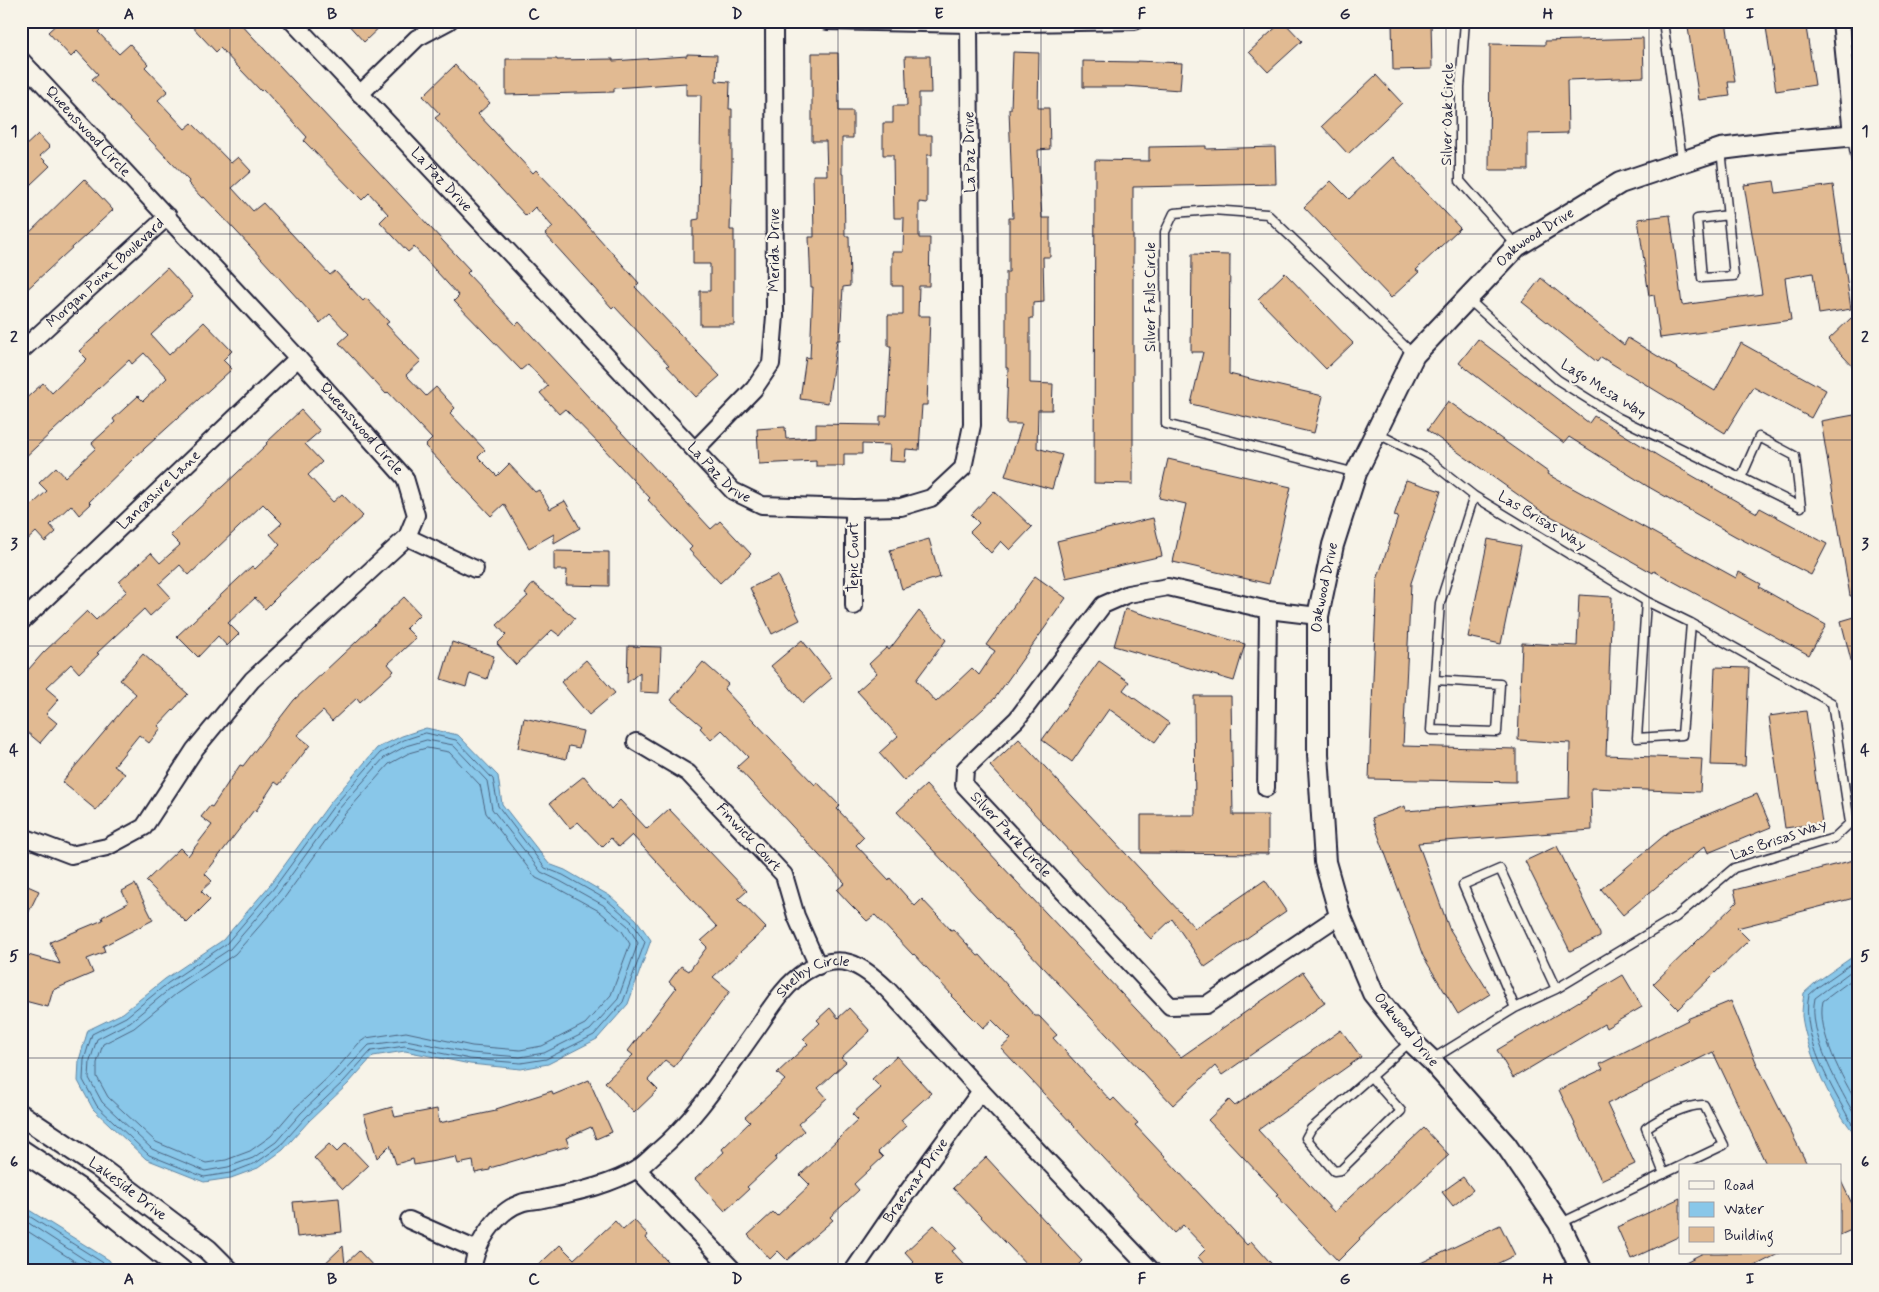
<svg xmlns="http://www.w3.org/2000/svg" width="1879" height="1292" font-family="Mynerve,sans-serif">
	<style>
		.water { fill: #89c7e9; stroke: #6085a3 }
		.lines { fill: none; stroke-linecap: round; stroke-linejoin: round }
		.shore { stroke: #4b6481; stroke-width: 1 }
		.building { fill: #e1ba92; stroke: #22223b }
		.service-casing { stroke: #22223b; stroke-width: 11 }
		.minor-casing { stroke: #22223b; stroke-width: 20 }
		.tertiary-casing { stroke: #22223b; stroke-width: 24 }
		.service { stroke: #f7f3e8; stroke-width: 8 }
		.minor { stroke: #f7f3e8; stroke-width: 16 }
		.tertiary { stroke: #f7f3e8; stroke-width: 20 }
		.grid { fill: none; stroke: #22223b; stroke-width: 1; stroke-opacity: 0.55 }
		.labels { text-anchor: middle; dominant-baseline: central; stroke-width: 4.5; stroke-linejoin: round; paint-order: stroke }
		.street-label { font-size: 15px; fill: #22223b; stroke: #f7f3e8 }
		.neatline { fill: none; stroke: #22223b; stroke-width: 2 }
		.grid-label { font-size: 16px; text-anchor: middle; font-weight: bold; fill: #22223b }
	</style>
	<rect width="100%" height="100%" fill="#f7f3e8"/>
	<filter id="ink" filterUnits="userSpaceOnUse"><feTurbulence type="fractalNoise" baseFrequency=".02" numOctaves="2"/><feDisplacementMap in="SourceGraphic" scale="10" xChannelSelector="R" yChannelSelector="G"/><feConvolveMatrix kernelMatrix="1 2 1 2 8 2 1 2 1" color-interpolation-filters="sRGB"/></filter>
	<g filter="url(#ink)">
		<path class="water" d="M426,728L458,735L498,776L502,804L549,864L565,870L610,896L636,919L651,940L628,1004L597,1039L548,1064L521,1069L470,1064L405,1051L373,1056L348,1084L309,1121L283,1150L258,1168L231,1178L204,1182L146,1159L93,1109L78,1081L79,1060L88,1030L123,1013L165,979L223,940L270,885L330,803L377,748L402,736Z
			M1858,953V1137C1834,1113 1806,1050 1802,1016C1802,1009 1803,1000 1804,993L1815,983Z
			M21,1205L109,1260L116,1271H21Z"/>
		<g class="lines">
			<path class="shore" d="M426,733L456,740L493,779L498,806L545,868L563,875L607,900L632,922L645,942L623,1002L594,1035L546,1059L521,1063L470,1059L405,1046L371,1051L344,1081L305,1118L280,1146L256,1163L230,1173L204,1177L149,1155L97,1106L83,1080L84,1060L92,1034L126,1017L168,983L226,944L274,888L333,807L380,753L404,740Z
				M427,740L453,745L487,781L492,809L541,872L560,881L603,905L628,926L638,943L618,999L590,1030L544,1053L520,1057L471,1053L406,1040L369,1045L339,1077L301,1113L276,1142L253,1158L228,1167L205,1171L152,1149L102,1102L89,1078L90,1061L97,1039L130,1022L171,988L230,949L279,892L338,810L384,758L406,746Z
				M427,748L449,752L480,785L486,813L536,878L557,888L599,911L622,931L630,944L611,995L585,1024L542,1046L520,1050L472,1046L406,1032L366,1038L359,1043L334,1072L295,1108L271,1136L250,1151L226,1160L206,1163L156,1142L108,1097L97,1077V1063L103,1044L134,1028L176,994L235,954L285,897L344,815L389,764L409,753Z
				M1858,959L1818,987L1809,995C1800,1037 1833,1089 1852,1124L1858,1130
				M1858,966L1815,998C1807,1034 1840,1089 1858,1121
				M1858,975L1823,1001C1816,1031 1843,1079 1858,1105
				M21,1211L105,1264L110,1271
				M21,1218L102,1271
				M21,1227L90,1271"/>
		</g>
		<path class="building" d="M60,21H109L98,32L119,54L130,44L148,64L145,67L168,91L158,100L185,129L192,123L231,163L238,157L251,171L232,188L253,211L263,203L330,275L335,271L363,301L366,298L389,322L386,324L421,361L406,375L426,396L436,387L455,408L450,413L485,450L478,457L497,476L509,464L535,492L539,490L550,509L565,501L580,528L554,543V534L529,548L504,504L491,516L425,446L432,439L388,392L386,394L339,343L349,334L330,314L320,323L251,247L204,197L202,198L188,183L189,181L92,79L98,74L77,51L71,57L48,32Z
			M187,21H238L470,270L467,273L516,325L519,322L711,529L720,521L751,554L720,583L689,550L692,547L648,500L650,498L603,448L565,409L559,414L540,393L548,386L528,364L521,370L454,301L459,296L414,247L408,252L380,222L388,214L369,193L362,200L304,141L307,137L263,89L261,91L220,48L216,52Z
			M345,21H386L364,42Z
			M1283,21L1302,41L1268,72L1249,52Z
			M1392,21H1431L1432,69L1393,70Z
			M1687,21H1726L1735,82H1728L1730,96L1699,100Z
			M1765,21H1805L1815,85L1776,91Z
			M1643,38L1644,77L1567,80L1568,133L1528,134V170H1489L1490,44L1545,45V41Z
			M1013,52L1039,53L1038,108H1049L1050,149L1038,150L1042,218H1050V257H1043L1044,302L1033,303V318H1030V383L1053,384L1052,410H1038L1037,448L1062,455L1052,489L1005,476L1022,424H1006L1008,368H1006V272H1009V218H1013L1009,109H1011Z
			M812,53H838L839,111H853V138H842V174H844L845,236H849L850,286L843,287L840,340H837L828,403L800,399L806,357L810,358L813,287H811L809,237H814L813,175H827L826,141H812Z
			M687,54L717,55L716,81L730,82L729,109H732V165L730,230H734V325H700V291H710V264H693V220L699,219L701,95H686V83L614,88V92L506,95V59H557V60L613,59V61L687,56Z
			M905,56H930L931,93H919V135H932V155H927V203L919,202V238H930L929,286H919L918,316H930L927,405H922L919,450L906,449L905,462L889,461L890,445L862,444V454H844V466H816V461L759,464L757,429L785,427L786,439L816,437V424L880,425V416H887L891,346H888V315H903V286H892V252H903L904,218H894L893,155H883V123H893V106H907Z
			M1083,61L1137,62V61L1182,63L1180,90L1125,86V87H1083Z
			M455,65L490,103L478,114L533,173L536,170L564,199L639,283L635,287L720,376L696,397L667,366L669,365L614,306L612,308L545,234L553,227L535,207L526,216L435,118L440,114L423,96Z
			M1376,75L1402,103L1348,154L1322,126Z
			M38,134L50,147L40,156L50,166L30,185L21,175V150Z
			M1206,146V149L1275,147L1276,184L1133,187V484L1094,483L1095,160L1149,161V147Z
			M1393,157L1460,228L1416,270L1419,272L1391,298L1304,207L1331,181L1349,199Z
			M84,179L113,210L21,295V241Z
			M1774,181L1776,193L1833,185L1851,309L1819,314L1813,273L1785,278L1791,320L1660,338L1654,295L1649,296L1638,219L1670,215L1682,305L1762,294L1744,185Z
			M1192,254L1230,255L1229,374L1323,396L1314,433L1191,404L1203,352H1191Z
			M167,268L193,296L151,335L169,355L204,322L232,351L223,360L232,369L134,458L89,502L91,504L79,515L71,505L50,525L56,532L45,542L36,532L21,546V515L47,491L39,483L56,467L65,477L96,448L92,443L115,422L113,419L138,396L143,401L167,378L144,353L132,364L129,360L21,461V403L43,383L52,393L87,359L79,351L101,331L100,330Z
			M1285,273L1353,343L1326,369L1258,299Z
			M1541,278L1624,345L1628,338L1715,391L1741,343L1826,390L1811,418L1753,387L1725,433L1601,357L1597,362L1522,302Z
			M1851,318L1858,325V372L1828,340Z
			M1478,339L1589,423L1594,416L1660,457L1757,513L1760,508L1827,544L1811,575L1735,536L1647,486L1569,437L1564,443L1459,363Z
			M1448,401L1548,472L1547,474L1736,578L1739,572L1761,584L1759,587L1826,625L1809,655L1654,571L1653,573L1538,509L1427,430Z
			M301,410L320,431L305,444L322,462L308,475L333,502L342,494L363,516L278,594L279,595L265,609L255,598L228,623L239,634L227,646L218,636L198,657L177,636L252,566L255,569L280,545L270,534L282,523L263,504L189,575L180,565L159,584L171,597L150,616L144,609L97,653L99,654L79,673L71,664L46,688L59,699L46,714L57,723L40,743L21,727V678L43,653L87,611L96,620L127,591L119,582L151,553L160,563L180,545L170,535L236,474L267,444L266,443Z
			M1854,415L1858,437V595L1850,596L1821,421Z
			M1168,459L1291,487L1269,584L1173,562L1186,504L1159,498Z
			M1406,480L1441,491L1411,583L1403,746L1516,749V782L1369,779L1377,580L1398,517L1394,516Z
			M994,491L1032,527L1010,550L1001,541L991,553L970,532L979,523L971,515Z
			M1153,518L1162,556L1066,578L1057,541Z
			M929,539L940,577L902,589L890,550Z
			M1488,539L1521,546L1501,644L1468,637Z
			M554,551L609,552V586L566,585L567,570H554Z
			M777,575L800,620L772,634L750,588Z
			M1035,576L1066,598L995,698L904,781L879,753L898,736L857,691L877,673L869,664L887,647L889,650L919,611L946,640L916,680L936,702L972,668L979,675L995,651L986,645Z
			M533,583L575,618L560,636L552,630L516,665L497,644L506,635L497,625L528,596L525,594Z
			M1579,595L1612,597L1606,755L1702,759L1700,792L1591,788L1592,830L1418,843L1449,928L1490,994L1458,1014L1423,956L1372,818L1405,806L1406,811L1569,798L1570,743L1518,740L1522,643L1577,646Z
			M404,597L420,614L406,628L416,638L388,664L394,671L360,702L357,698L332,721L323,711L297,735L310,745L279,785L275,782L256,811L254,810L205,874L212,881L201,891L210,900L187,923L146,881L180,848L188,856L212,825L201,817L210,806L212,807L240,765L243,766L294,700Z
			M1125,609L1245,644L1234,681L1114,646Z
			M1858,616V667L1853,668L1841,621Z
			M802,640L832,678L803,703L771,666Z
			M452,642L494,656L487,679L470,673L466,687L441,679Z
			M628,646L661,647L659,693L640,692V672L627,683Z
			M143,654L188,694L158,726L161,728L149,743L139,735L114,766L125,774L96,810L62,782L136,694L120,680Z
			M586,660L615,693L589,715L561,682Z
			M1099,661L1129,682L1123,690L1169,723L1155,742L1109,709L1072,762L1042,740Z
			M703,662L728,684L724,689L786,755L815,785L817,782L840,806L837,809L864,837L856,845L889,880L890,878L915,906L922,899L951,930L953,929L978,956L980,955L1035,1016H1039L1057,1035L1053,1038L1111,1101L1114,1098L1138,1123L1135,1125L1221,1217L1247,1245L1251,1241L1278,1271H1210L1198,1257L1206,1249L1183,1225L1174,1233L1001,1048L1011,1039L992,1020L983,1028L951,996L952,995L914,954L913,955L875,915L867,921L850,904L837,890L845,883L737,767L748,757L722,730L711,740L700,728L702,726L671,700Z
			M1715,667L1749,668L1745,766L1711,765Z
			M1194,696H1231L1233,815H1268V854L1141,853V815H1195Z
			M1806,711L1822,823L1785,828L1769,716Z
			M524,718L583,731L579,748L569,746L566,759L518,748Z
			M1019,739L1195,928L1265,880L1286,911L1205,967L1172,919L1151,939L990,766Z
			M584,776L611,809L620,800L647,829L669,809L747,891L738,899L766,928L713,977L730,991L674,1067L665,1060L648,1080L658,1090L634,1113L605,1082L633,1055L628,1051L676,988L669,982L681,966L689,971L707,947L701,941L717,927L632,835L619,847L611,838L602,847L578,822L570,828L550,803Z
			M926,785L1181,1057L1303,972L1325,1003L1222,1075L1215,1066L1173,1105L897,812Z
			M1757,794L1771,827L1708,853L1705,846L1623,915L1601,889L1672,829Z
			M1557,846L1600,934V937L1570,951L1525,861Z
			M1858,859V897L1737,928L1749,940L1678,1009L1653,984L1737,902L1734,890Z
			M21,883L39,891L21,928Z
			M135,884L153,920L103,946L105,952L87,959L93,973L53,990L48,1007L21,1000V953L60,964L50,942L103,920L102,917L128,903L122,891Z
			M1623,975L1642,1007L1606,1028L1604,1024L1513,1078L1497,1050Z
			M1731,1001L1756,1062L1808,1166H1767L1713,1052L1607,1104L1635,1164L1601,1180L1559,1090L1603,1069L1600,1064L1688,1020L1687,1019Z
			M830,1008L838,1018L849,1008L870,1031L841,1058L846,1062L818,1088L827,1098L798,1124L804,1131L775,1158L776,1160L747,1187L749,1189L725,1211L695,1179L724,1152L722,1149L750,1122L745,1117L785,1080L777,1073L808,1044L803,1039L820,1023L817,1020Z
			M1341,1030L1361,1057L1258,1130L1334,1212L1424,1128L1449,1155L1359,1238L1360,1239L1338,1261L1276,1195L1278,1194L1208,1120L1229,1100L1235,1106Z
			M897,1056L931,1093L901,1120L906,1126L878,1152L883,1157L854,1184L859,1190L830,1217L833,1220L787,1260L778,1251L770,1259L748,1235L773,1212L777,1216L810,1185L800,1175L858,1120L852,1114L881,1088L872,1079Z
			M589,1080L612,1132L596,1139L591,1127L566,1138L569,1146L537,1155V1154L490,1168V1170L475,1173L473,1161L458,1164L456,1157L414,1165L413,1159L396,1164L390,1145L377,1158L364,1115L392,1107L395,1117L437,1109L439,1123L496,1111V1109L552,1091L553,1095Z
			M346,1143L368,1166L343,1189L314,1158L329,1144L337,1152Z
			M986,1157L1082,1261L1072,1271H1033L953,1188Z
			M1463,1177L1473,1190L1453,1206L1442,1192Z
			M1840,1179L1858,1216V1227L1840,1235Z
			M339,1198L342,1232L297,1237L293,1202Z
			M1680,1198V1236L1631,1259L1617,1227Z
			M634,1220L648,1235L646,1238L676,1271H532L560,1245L574,1259L615,1221L623,1230Z
			M934,1225L956,1248L952,1251L970,1271H905L914,1262L905,1252Z
			M1500,1225L1515,1255L1482,1271H1404Z
			M343,1246L345,1264L359,1251L378,1271H317Z
			M1703,1253H1780L1745,1271H1668Z"/>
		<g class="lines">
			<g class="service-casing">
				<path id="service" d="M1465,21L1460,87V181L1517,246
					M1663,21L1682,160
					M1852,137L1858,171
					M1721,149L1734,276L1702,278L1697,219L1728,215
					M1468,299L1558,380L1617,417L1801,507L1795,456L1759,437L1741,478
					M1376,433L1426,458L1474,496L1646,601L1691,623L1832,703L1850,823L1834,838L1734,868L1676,917L1556,989L1515,1008L1431,1060
					M1356,473L1166,424L1165,232L1174,213L1212,210L1267,214L1414,355
					M1646,601L1637,738L1682,735L1691,623
					M1435,680L1500,684L1497,732L1431,730L1440,603L1474,496
					M1515,1008L1463,885L1500,869L1556,989
					M1370,1076L1401,1111L1341,1170L1334,1171L1306,1138L1311,1129L1410,1042
					M1561,1223L1724,1145L1704,1105C1687,1104 1660,1118 1646,1128L1664,1174
					M1560,1271L1576,1263"/>
			</g>
			<g class="minor-casing">
				<g id="minor">
					<path id="s1" d="M292,21L733,491L762,505L854,508L901,507L931,498L963,468L972,425L969,24"/>
					<path d="M827,21L969,24L1135,21"/>
					<path d="M1841,21L1852,135"/>
					<path id="s2" d="M21,60L298,358L405,478L416,515L407,537L252,680L195,749L144,827L107,847L71,855L21,836"/>
					<path d="M21,82L32,72"/>
					<path d="M360,94L417,38L449,21"/>
					<path id="s3" d="M21,351L168,216"/>
					<path d="M695,450L754,389L771,364L775,316L774,21"/>
					<path d="M407,537L475,569"/>
					<path d="M854,606V508"/>
					<path id="s4" d="M1318,616L1268,610L1168,587L1128,594L1103,605L1017,719L965,769L964,785L1170,1006L1206,1005L1340,915"/>
					<path id="s5" d="M21,622L298,358"/>
					<path id="s6" d="M636,742L688,773L784,875L796,916L818,966"/>
					<path d="M1266,788L1268,610"/>
					<path d="M637,1169L734,1271"/>
					<path d="M409,1220L477,1250"/>
					<path id="s7" d="M473,1271C473,1246 497,1211 521,1203C528,1200 536,1201 543,1199C575,1192 609,1186 637,1169C644,1165 651,1157 657,1152C698,1117 726,1071 757,1028C771,1008 784,985 806,971C841,951 861,964 887,989L981,1091L1152,1271"/>
					<path id="s8" d="M853,1271L903,1198L981,1091"/>
				</g>
			</g>
			<g class="tertiary-casing">
				<g id="tertiary">
					<path id="s9" d="M21,1115L97,1166L208,1250L229,1271"/>
					<path d="M21,1150L84,1192L182,1271"/>
					<path id="s10" d="M1582,1271L1559,1223L1506,1145L1431,1060L1411,1041L1373,993L1340,915L1325,862L1318,754V616L1333,545L1356,473L1414,355L1517,246L1620,183L1682,162L1721,149L1777,142L1858,135"/>
				</g>
			</g>
			<use href="#service" class="service"/>
			<use href="#minor" class="minor"/>
			<use href="#tertiary" class="tertiary"/>
		</g>
	</g>
	<path class="grid" d="M230,21V1271M433,21V1271M636,21V1271M838,21V1271M1041,21V1271M1244,21V1271M1446,21V1271M1649,21V1271M21,234H1858M21,440H1858M21,646H1858M21,852H1858M21,1058H1858"/>
	<g class="labels">
		<g class="street-label">
			<text transform="translate(1448 114) rotate(-89)">Silver Oak Circle</text>
			<text stroke="none"><textPath href="#s2" startOffset="98">Queenswood Circle</textPath></text>
			<text transform="translate(970 152) rotate(-91)">La Paz Drive</text>
			<text stroke="none"><textPath href="#s1" startOffset="218">La Paz Drive</textPath></text>
			<text stroke="none"><textPath href="#s10" startOffset="1185">Oakwood Drive</textPath></text>
			<text transform="translate(775 250) rotate(-90)">Merida Drive</text>
			<text stroke="none"><textPath href="#s3" startOffset="115">Morgan Point Boulevard</textPath></text>
			<text transform="translate(1151 297) rotate(-90)">Silver Falls Circle</text>
			<text transform="translate(1603 389) rotate(32)">Lago Mesa Way</text>
			<text stroke="none"><textPath href="#s2" startOffset="502">Queenswood Circle</textPath></text>
			<text stroke="none"><textPath href="#s1" startOffset="622">La Paz Drive</textPath></text>
			<text stroke="none"><textPath href="#s5" startOffset="191">Lancashire Lane</textPath></text>
			<text transform="translate(1542 521) rotate(31)">Las Brisas Way</text>
			<text transform="translate(854 557) rotate(-90)">Tepic Court</text>
			<text stroke="none"><textPath href="#s10" startOffset="765">Oakwood Drive</textPath></text>
			<text stroke="none"><textPath href="#s4" startOffset="520">Silver Park Circle</textPath></text>
			<text stroke="none"><textPath href="#s6" startOffset="149">Finwick Court</textPath></text>
			<text transform="translate(1779 840) rotate(-19)">Las Brisas Way</text>
			<text stroke="none"><textPath href="#s7" startOffset="475">Shelby Circle</textPath></text>
			<text transform="translate(1406 1030) rotate(50)">Oakwood Drive</text>
			<text stroke="none"><textPath href="#s8" startOffset="110">Braemar Drive</textPath></text>
			<text stroke="none"><textPath href="#s9" startOffset="130">Lakeside Drive</textPath></text>
		</g>
	</g>
	<rect width="1879" height="1292" fill="none" stroke="#f7f3e8" stroke-width="55"/>
	<rect x="1679" y="1164" width="162" height="90" fill="#f7f3e8" stroke="#a29fa3"/>
	<rect x="1689" y="1181" width="25" height="8" fill="#f7f3e8" stroke="#a29fa3"/>
	<text x="1724" y="1190" font-size="15" fill="#22223b">Road</text>
	<rect x="1689" y="1202" width="25" height="15" fill="#89c7e9" stroke="#a29fa3"/>
	<text x="1724" y="1214" font-size="15" fill="#22223b">Water</text>
	<rect x="1689" y="1227" width="25" height="15" fill="#e1ba92" stroke="#a29fa3"/>
	<text x="1724" y="1240" font-size="15" fill="#22223b">Building</text>
	<rect x="28" y="28" width="1824" height="1236" class="neatline"/>
	<g class="grid-label">
		<text x="129" y="19">A</text>
		<text x="332" y="19">B</text>
		<text x="534" y="19">C</text>
		<text x="737" y="19">D</text>
		<text x="939" y="19">E</text>
		<text x="1142" y="19">F</text>
		<text x="1345" y="19">G</text>
		<text x="1548" y="19">H</text>
		<text x="1750" y="19">I</text>
		<text x="14" y="136">1</text>
		<text x="1865" y="136">1</text>
		<text x="14" y="342">2</text>
		<text x="1865" y="342">2</text>
		<text x="14" y="549">3</text>
		<text x="1865" y="549">3</text>
		<text x="14" y="755">4</text>
		<text x="1865" y="755">4</text>
		<text x="14" y="961">5</text>
		<text x="1865" y="961">5</text>
		<text x="14" y="1167">6</text>
		<text x="1865" y="1167">6</text>
		<text x="129" y="1284">A</text>
		<text x="332" y="1284">B</text>
		<text x="534" y="1284">C</text>
		<text x="737" y="1284">D</text>
		<text x="939" y="1284">E</text>
		<text x="1142" y="1284">F</text>
		<text x="1345" y="1284">G</text>
		<text x="1548" y="1284">H</text>
		<text x="1750" y="1284">I</text>
	</g>
</svg>
